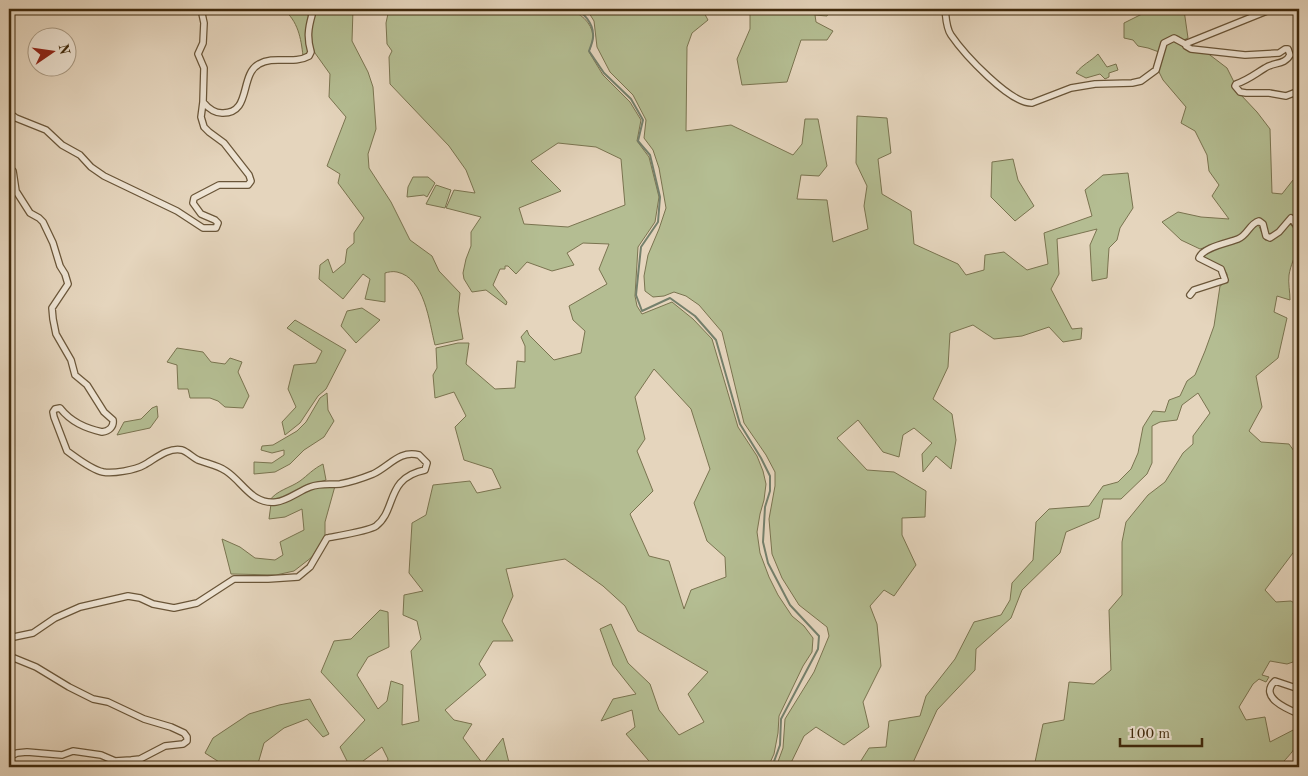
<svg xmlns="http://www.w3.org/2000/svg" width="1308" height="776" font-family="'Old Standard TT',serif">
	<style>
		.green { fill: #b4bd92; stroke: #7a7450; fill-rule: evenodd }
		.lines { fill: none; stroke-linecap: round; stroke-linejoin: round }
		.stream { stroke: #74806c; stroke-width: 2 }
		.street-casing { stroke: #6a5639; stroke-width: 8 }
		.street { stroke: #eee4d4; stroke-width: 5.5 }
	</style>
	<rect width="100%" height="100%" fill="#e5d5bd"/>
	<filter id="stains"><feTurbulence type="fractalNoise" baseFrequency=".004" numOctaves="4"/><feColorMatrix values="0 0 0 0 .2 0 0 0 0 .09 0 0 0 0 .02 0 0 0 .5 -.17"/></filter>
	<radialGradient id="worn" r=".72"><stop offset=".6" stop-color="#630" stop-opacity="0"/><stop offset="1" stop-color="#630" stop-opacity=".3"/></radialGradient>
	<path class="green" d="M283,9H305L309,13L306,29L309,52L303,56C301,38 298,21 283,9Z
		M312,9H353L352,41L368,72L373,87L376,129L368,154L369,168L391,202L410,240L432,256L439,271L460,293L458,311L463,339L435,345C429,322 425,278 397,272C393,271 388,272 385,273V302L365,299L370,279L363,274L343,299L319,279L320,265L328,259L333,273L345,263L347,249L354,243V233L364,218L338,183L340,174L327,166L346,117L329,97L330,74L315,53L312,45L310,29L314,14Z
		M389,9H567C579,12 592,22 593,36C593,41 590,48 589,52L603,75L630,102L641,120L637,141L649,157L659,197L655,222L638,247L635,296L637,306L642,314L672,302L693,319L712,339L738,427L757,456L763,471L766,484L764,500L760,514L757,532L760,553L769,577L778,595L792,616L804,626L813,638L812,652L803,666L779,716L778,733L774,754L768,767H673L671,762L663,767H654L626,734L635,727L632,710L601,721L613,699L636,694L613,665L600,629L611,624L628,663L650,684L659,710L679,735L704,722L688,694L708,672L638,631L625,606L603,586L565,559L506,569L513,596L502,621L513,641H493L479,664L486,675L445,710L454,720L472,724L463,738L483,764L503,738L510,767H386L388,759L382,747L355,767H350L340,747L365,720L321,672L334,641L351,639L380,610L388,612L389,647L368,657L357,675L378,709L387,701L391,681L403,685L402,725L419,721L411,651L421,639L417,621L403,615L404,595L423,591L409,573L412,523L426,515L433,485L470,481L477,493L501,488L492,469L464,460L455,427L466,416L454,392L435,398L433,375L437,368L436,348L458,343H469L466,364L495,389L515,388L517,361L525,362V346L521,337L527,330L529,335L554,360L581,353L585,331L573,320L569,306L607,284L599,269L609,244L583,243L567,253L574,265L552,271L527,262L516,274L508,266H505V269H500L493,285L507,302L506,305L486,290L472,292L464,279L463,273L466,259L471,246V232L481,217L446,208L454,190L475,193L466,170L449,146L390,84L389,57L392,51L387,44L386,23ZM558,143L596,147L621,159L625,205L568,227L524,224L519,208L561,191L531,161ZM654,369L691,409L710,469L694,503L707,541L725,557L726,577L691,590L684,609L669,561L649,556L630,514L653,491L637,451L645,439L635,397Z
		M583,9H702L708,20L692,33L687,47L686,131L731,125L793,155L802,144L805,119H818L827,166L819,176L801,175L797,199L827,200L833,242L868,229L864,206L867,186L856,163L857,116L887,118L891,153L878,159L882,194L911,211L914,244L958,264L966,275L984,270L985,255L1004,252L1027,270L1048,264L1044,233L1092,216L1085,190L1103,175L1128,173L1133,208L1120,228L1117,240L1109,248L1107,278L1092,281L1090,245L1097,229L1057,239L1059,274L1051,289L1072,329L1082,328L1081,339L1063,342L1049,327L1022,336L994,339L973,325L950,333L948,367L933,399L952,414L956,440L951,469L936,456L923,472L922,454L932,443L914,428L903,435L899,457L883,452L858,420L837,438L867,470L894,472L926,491L925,517L902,518V535L916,565L894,596L884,590L870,606L877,624L881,666L863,702L869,727L844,745L816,727L804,736L789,767H776L783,748L785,719L814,672L829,636L827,627L799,605L782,578L772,554L769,519L775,486V472L766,455L744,423L722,332L699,305L686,296L674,292L664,296L653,297L645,291L644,276L648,255L659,229L666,208L659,168L653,150L644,138L646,120L633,95L610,72L597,47L594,21L589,13Z
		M750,9H831L827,16L815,15L816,22L833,31L827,40H801L787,82L742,85L737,59L750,29Z
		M1137,9L1184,10L1188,38L1184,40L1178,36L1172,37L1159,52L1148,48L1138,46L1133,40L1124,38V23L1144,13Z
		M1175,40L1206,52L1227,68L1240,94L1257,112L1270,129L1272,193L1282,194L1293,180H1299V223L1293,215H1290L1273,234H1268L1256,219L1250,223L1239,237L1200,249L1181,240L1162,222L1178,212L1201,217L1229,219L1212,196L1219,185L1209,171L1207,155L1195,131L1181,123L1186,107L1163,80L1158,70L1166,44Z
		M1098,54L1107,67L1116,64L1118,70L1109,73V77L1105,79L1100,74L1086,78L1076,73C1083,64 1090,62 1098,54Z
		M1013,159L1018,180L1034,206L1015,221L991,197L992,162Z
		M413,177H428L435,183L427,197L424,195L407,197L408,187Z
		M436,185L451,190L445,208L426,204Z
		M1289,223C1308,241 1292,255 1289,275C1288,283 1290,292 1290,300L1277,296L1274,312L1287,318L1278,358L1256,376L1262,407L1249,431L1261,442L1289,444L1299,458V545L1265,590L1276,602L1291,601L1299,606V660L1287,664L1270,661L1262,675L1269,677L1266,682L1259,679L1253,684L1239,707L1246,720L1265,717L1270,742L1299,727C1299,749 1292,751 1279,767H1034L1043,724L1064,720L1069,682L1094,684L1111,670L1109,610L1122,595V542L1126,522L1148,495L1165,482L1183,453L1193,444V436L1210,413L1198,393L1182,405L1177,420L1160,422L1152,426V463L1147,474L1121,499H1103L1099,518L1066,532L1060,553L1022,590L1011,618L976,649L975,670L937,710L911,767H857L869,748L886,747L889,721L920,716L926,696L955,659L974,622L1001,615L1010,600L1012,583L1033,560L1036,522L1049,509L1089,506L1103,486L1118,482L1131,469L1138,453L1143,427L1153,411L1165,412L1169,400L1180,396L1187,381L1195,375L1205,351L1214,326L1220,286L1227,281V274L1223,267L1206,260L1202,256L1204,253L1243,239L1251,229L1258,224L1265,240L1270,241Z
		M362,308L380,320L356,343L341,326L347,311Z
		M295,320L346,350L326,389L318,396L300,423L285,435L282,422L296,407L288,389L294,365L316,363L322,351L287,328Z
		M177,348L203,352L211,362L225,364L230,358L242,362L238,372L249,396L243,408L225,407L218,401L210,398H190L188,389H178L177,365L167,362Z
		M327,393L328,410L334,421L324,437L304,450L290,464L275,472L254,474V462L272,463L284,455V450L272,453L261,450L262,446L273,445L297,431L306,422L320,398Z
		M157,406L158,417L150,428L117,435L124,422L141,419L152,408Z
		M323,464L326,480L307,486L285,498L269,501C277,490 290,488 300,481C308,475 313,469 323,464Z
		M335,486L325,522V536L312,557L294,571L276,575L231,574L222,539L240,547L255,558L275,560L283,555L280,542L304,530L302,509L285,517L269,519L271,504L314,488Z
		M310,699L329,734L323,737L307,719L284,728L264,743L257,767H227L205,753L213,738L249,714L279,705Z"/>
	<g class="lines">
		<path class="stream" d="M574,9C584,12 593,24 593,34C594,39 591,46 589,51L604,73L631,99L643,120L638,141L650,155L660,197L658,222L641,247L636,295L642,311L670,298L695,316L716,340L740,424L761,458L770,476V491L765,507L763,542L768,563L790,605L819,636L818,649L781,719L780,745L772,767"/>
		<g class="street-casing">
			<path id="street" d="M201,9L204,23L203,43L198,54L204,68L203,102C208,108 214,113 222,113C252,114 239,75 259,64C274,55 293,65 309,56L311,52C307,38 308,29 312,15L308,9
				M945,9C946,17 946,28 951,35C964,54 1010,104 1032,103L1071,88L1095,84L1132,83L1141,81L1156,70L1164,43L1174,38L1185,44
				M1286,9L1267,11L1185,44L1186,46L1191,49L1245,55L1279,53L1285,49H1288L1290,55C1285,65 1274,62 1265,68C1255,74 1248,80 1236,84L1235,86L1240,92L1246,93H1269L1286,96L1299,91
				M9,113L16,118L46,130L62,145L80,155L91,167L104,176L177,211L203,228H216L218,223L215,220L201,214L193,203L194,198L219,185H248L251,181L249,175L224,143L209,132L204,127L201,117L203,102
				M9,167L13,171L16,191L30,213L39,218L43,222L53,243L60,266L65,274L68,284L52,308L53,319L56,334L71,360L75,375L87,385L104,412L113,420C114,427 109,431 102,432C85,428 71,422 60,408L55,409L53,412L54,417L67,451C77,458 90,469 103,472C113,474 135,470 144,465C155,459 168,447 182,450C188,452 192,457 198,460C208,464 217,465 226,471C243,482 252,505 276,502C287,501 299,491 310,487C321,483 329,485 340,484C351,482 363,478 373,474C390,466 399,450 419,455L427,463L425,470C385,478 397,510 376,526C369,531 337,536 327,538L310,567L298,577L268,579H234L197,603L174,608L153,604L140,598L128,596L80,607L55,618L33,633L9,638
				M1190,295L1194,290L1225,280L1221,269L1199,258C1203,247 1228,243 1238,239C1248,235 1249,224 1259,221L1263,224L1266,236L1270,238L1279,232L1291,218L1299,229
				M9,656L36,667L69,687L93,699L108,702L144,719L171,727L184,733L187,737V741L183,744L165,746L140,759L131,760L115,761L101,755L73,751L62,755L27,752L17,753L9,757
				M1299,689L1275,681C1258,697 1287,709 1299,714
				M1299,767V763"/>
		</g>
		<use href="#street" class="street"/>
	</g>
	<rect width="1308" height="776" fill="none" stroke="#e5d5bd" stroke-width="30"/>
	<rect x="10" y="10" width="1288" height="756" fill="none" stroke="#412b0d" stroke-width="2.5"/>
	<rect x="15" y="15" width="1278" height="746" fill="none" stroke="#412b0d"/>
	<g transform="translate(52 52) rotate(77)"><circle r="24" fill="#eee4d4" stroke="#a99a84"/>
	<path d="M0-4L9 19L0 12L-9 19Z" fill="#8f2418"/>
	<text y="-8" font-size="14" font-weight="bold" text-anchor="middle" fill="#412b0d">N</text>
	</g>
	<path d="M1120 738v8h82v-8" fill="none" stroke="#412b0d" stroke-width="2.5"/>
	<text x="1128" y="738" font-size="15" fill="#412b0d" stroke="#eee4d4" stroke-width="4" paint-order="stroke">100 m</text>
	<rect width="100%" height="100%" filter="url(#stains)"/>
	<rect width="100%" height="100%" fill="url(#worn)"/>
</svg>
